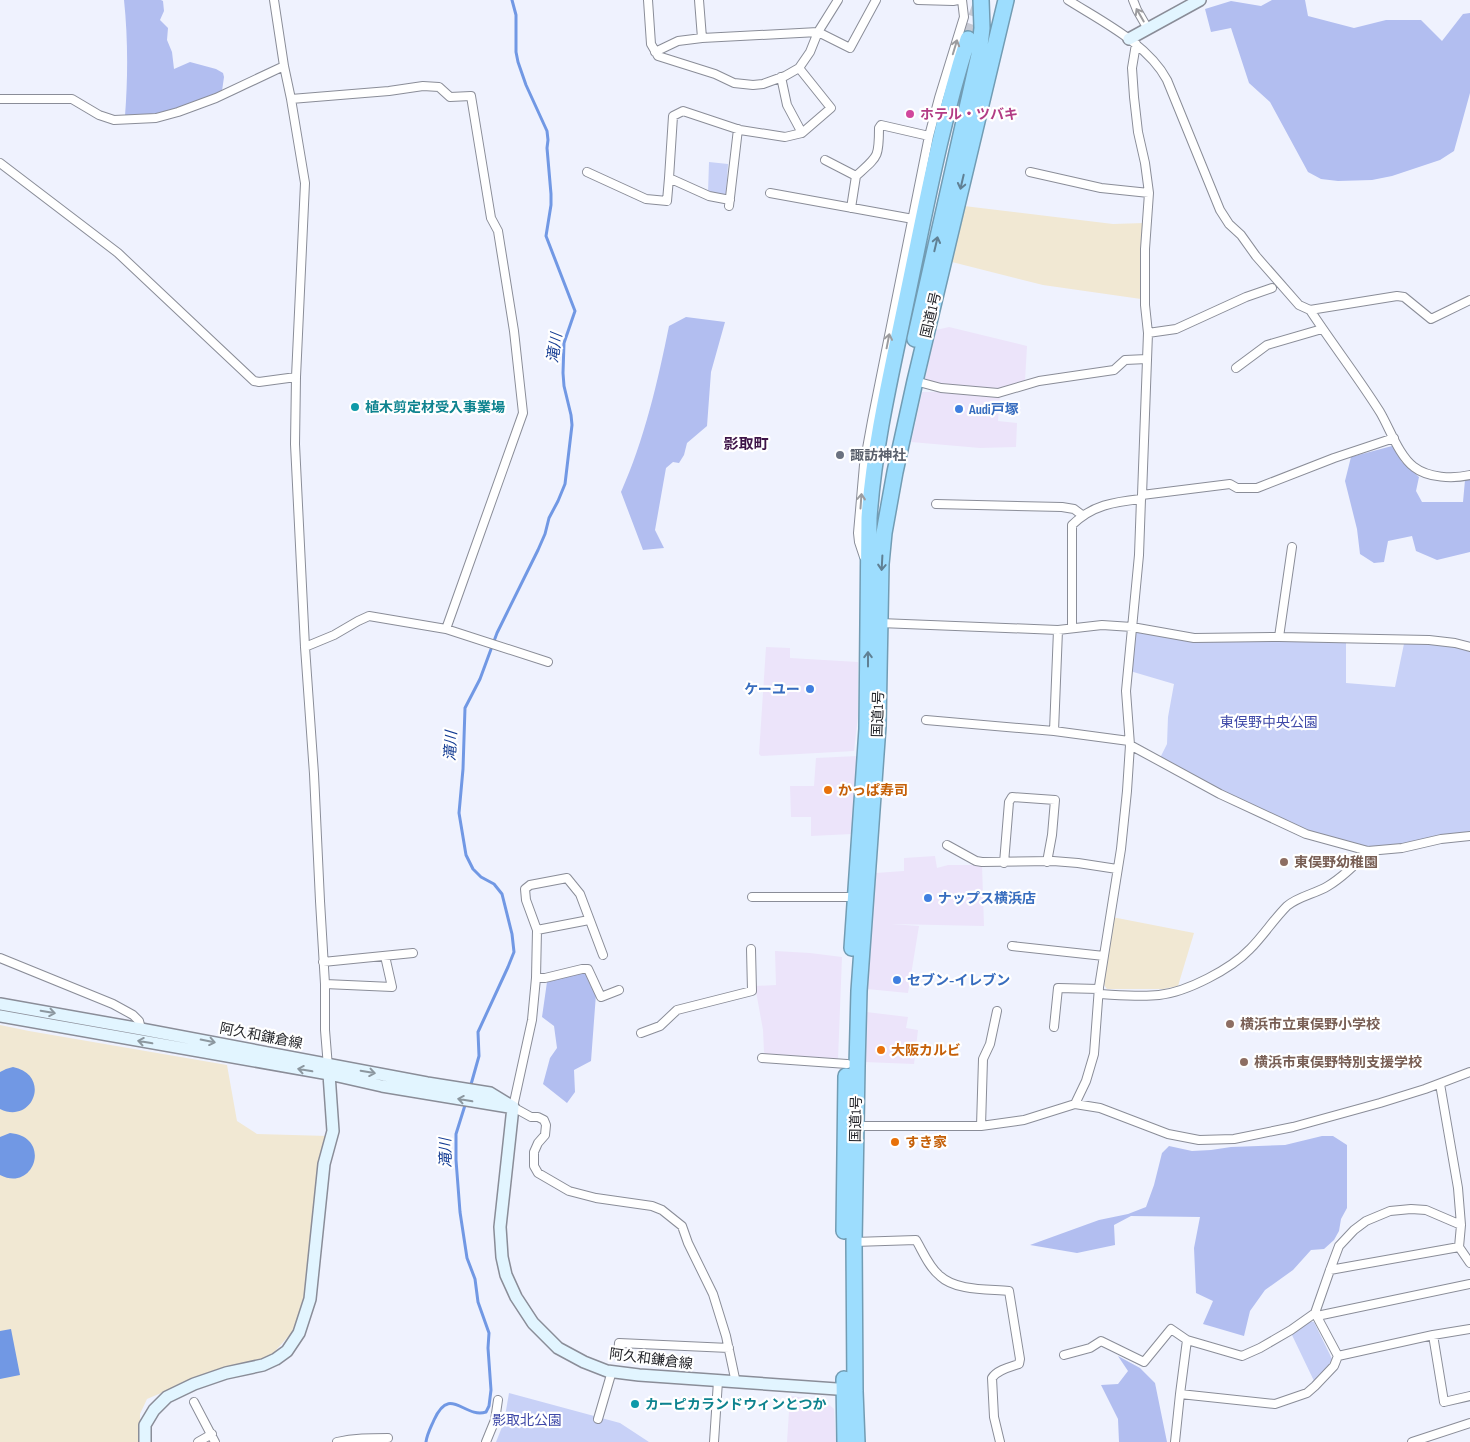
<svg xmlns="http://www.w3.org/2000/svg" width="1470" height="1442" font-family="'Sofia Sans Condensed','Noto Sans JP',sans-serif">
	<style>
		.commercial { fill: #ece4fa }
		.industrial { fill: #f1e8d3 }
		.green { fill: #c8d1f7 }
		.forest { fill: #b2bef0 }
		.water { fill: #7198e4 }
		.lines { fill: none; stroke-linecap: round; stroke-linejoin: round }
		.stream { stroke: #7198e4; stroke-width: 3 }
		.highway-tunnel { stroke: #c6c9d3; stroke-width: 15; stroke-dasharray: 15 8; stroke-linecap: butt }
		.street-casing { stroke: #8a8d98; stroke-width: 10 }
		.secondary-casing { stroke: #8a8d98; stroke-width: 14 }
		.highway-casing { stroke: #729cb3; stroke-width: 18 }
		.street { stroke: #fff; stroke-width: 8 }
		.secondary { stroke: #e2f5ff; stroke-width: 11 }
		.highway { stroke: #9dddfe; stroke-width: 15 }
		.oneway { stroke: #9c9c9f }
		.oneway2 { stroke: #608094 }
		.oneway3 { stroke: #8c979f }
		.hotel-dot { fill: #d1479c; stroke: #fff; stroke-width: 2 }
		.culture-dot { fill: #0f9aa8; stroke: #fff; stroke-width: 2 }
		.shop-dot { fill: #3f7fe0; stroke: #fff; stroke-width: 2 }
		.worship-dot { fill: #6b7280; stroke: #fff; stroke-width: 2 }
		.food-dot { fill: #e8710a; stroke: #fff; stroke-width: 2 }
		.education-dot { fill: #8d6e63; stroke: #fff; stroke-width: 2 }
		.labels { text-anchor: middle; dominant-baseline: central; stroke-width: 4.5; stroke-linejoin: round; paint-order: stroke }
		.hotel-label { font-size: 14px; font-weight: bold; fill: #b23c85; stroke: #fff; text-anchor: start }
		.street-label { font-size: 14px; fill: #232429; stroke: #fff }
		.culture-label { font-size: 14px; font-weight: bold; fill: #0d838f; stroke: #fff; text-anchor: start }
		.shop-label { font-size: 14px; font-weight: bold; fill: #366cbe; stroke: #fff; text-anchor: start }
		.worship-label { font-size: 14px; font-weight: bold; fill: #5b616d; stroke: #fff; text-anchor: start }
		.park-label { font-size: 14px; fill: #3f49a8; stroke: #fff }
		.food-label { font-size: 14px; font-weight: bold; fill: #c56008; stroke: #fff; text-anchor: start }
		.education-label { font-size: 14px; font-weight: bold; fill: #785e54; stroke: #fff; text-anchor: start }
		.water-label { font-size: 15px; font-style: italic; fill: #133b93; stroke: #fff }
		.neighbourhood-label { font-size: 15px; font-weight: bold; fill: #3e1448; stroke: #fff }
	</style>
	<rect width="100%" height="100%" fill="#eff2fe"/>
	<path class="commercial" d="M949,327L1027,346L1025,381L995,390L924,382L936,330Z
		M922,392H944L1000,397L998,421L1017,423L1016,447L980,448L911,442Z
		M766,647L790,648V658L858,662V716L854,751L761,756L759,754Z
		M858,756L852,834L811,836V817H791L790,786H814L816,758Z
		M935,856L937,868L948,865H982L984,926L891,924L919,926L908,993L867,989L876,873L904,871V858Z
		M775,951L810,953L842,957L838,1060L767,1056L764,1052L763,1030L755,986L776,985Z
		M866,1012L908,1017L906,1028L918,1030L914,1064L864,1062Z
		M790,1396L824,1400L834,1409L836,1442H787Z"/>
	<path class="industrial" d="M964,206L1113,224L1144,223L1141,254V299L1043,285L952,262Z
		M1112,917L1194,933L1178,986L1163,989H1107L1104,985Z
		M0,1025L29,1031L227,1065L237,1121L257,1134L328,1136L308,1285L303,1308L294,1330L268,1359L187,1382L147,1399L140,1414V1442H0Z"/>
	<path class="green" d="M709,162L728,164L726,196L708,193Z
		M1132,627L1180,636L1346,638V683L1395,687L1405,639L1470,647V836L1368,851L1278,821L1160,758L1167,744L1168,717L1174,684L1130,671Z
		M1308,1321L1314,1322L1333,1361L1315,1383L1291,1333Z
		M509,1393L620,1423L649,1442H496L504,1422Z"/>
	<path class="forest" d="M124,0H161L163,1L164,11L160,20L168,28L167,40L172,52L174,69L190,62L216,69L223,73L224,77L222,91L174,110L152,114L125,116C128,77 128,38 124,0Z
		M1272,0H1305L1308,16L1354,28L1386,20H1421L1442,41L1463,14L1470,13V93L1454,151L1440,160L1392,176L1372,180L1338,181L1321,179L1308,172L1270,102L1249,83L1231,28L1211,32L1205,9L1231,1L1261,6Z
		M686,317L725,322L711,372L707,426L687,443L684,455L679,463L673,462L666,468L655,530L664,548L643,550L621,492C644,441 658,381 669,326Z
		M1392,446L1402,462L1419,477L1416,491L1422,502H1463L1465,480L1470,479V552L1437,560L1416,551L1412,536L1388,541L1384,562L1374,563L1360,554L1357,529L1345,481L1351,457Z
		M577,973H586L596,994L591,1061L574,1070L575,1092L567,1103L543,1084L550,1058L557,1048L554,1026L542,1017L547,982L565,976Z
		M1322,1136H1333L1347,1145V1208L1341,1219L1339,1231L1334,1240L1324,1249L1311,1250L1293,1270L1265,1290L1250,1311L1244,1336L1203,1324L1213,1301L1196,1293L1194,1248L1200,1217L1131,1216L1114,1225L1115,1245L1077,1253L1030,1245L1099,1220L1128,1214L1146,1207L1154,1185L1162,1153L1169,1146L1192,1151L1211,1150L1231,1147L1285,1145Z
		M1118,1356L1140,1368L1155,1383L1167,1442H1119L1118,1419L1101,1385L1118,1384L1128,1371Z"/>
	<path class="water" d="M13,1067C52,1075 33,1125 0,1109V1072L6,1069Z
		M10,1133C53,1137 34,1193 0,1175V1137Z
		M11,1329L20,1375L0,1379V1331Z"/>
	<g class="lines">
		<path class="stream" d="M470,1088L479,1056L478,1032L508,967L514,952L512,934L502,894L494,884L481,877L473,869L466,855L459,813L463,769L465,708L480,679L497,633L538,550L545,534L549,518L558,501L565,484L572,425L571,415L564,386L563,373L564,343L575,311L546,236L551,205V194L547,148L548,140L547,131L526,85L518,62L516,52V15L512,0
			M426,1442C427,1434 431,1427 434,1420C450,1384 464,1419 486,1412L489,1406L491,1390L488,1348L489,1333L478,1302L475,1279L467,1258L460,1212L456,1160V1134L466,1102"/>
		<path class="highway-tunnel" d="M968,39L981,2"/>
		<g class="street-casing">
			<path id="street" d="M274,0L284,66L291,99L305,183L296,377L295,444L305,647L314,774L320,901L325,984V1030L328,1067
				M648,0L651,44L658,56L715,74L734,83L753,85L763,84L785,76L799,68L810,52L818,32L838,0
				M699,0L702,38
				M918,0L953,1L958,0
				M1068,0C1101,21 1148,44 1167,80L1220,210L1229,224L1241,235L1256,256L1299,305L1310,310C1333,345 1358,377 1380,412C1390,429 1399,456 1414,467C1428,478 1453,479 1470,475
				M1133,0L1137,10L1148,29
				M655,52L678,41L702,38L818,32L850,48L876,0
				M781,77L787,105L802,133
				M0,99H72L99,115L114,120L156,118L178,112L216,98L284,66
				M291,99L389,91L423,86L439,87L450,97L471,96L491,218L498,231L514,331L523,413L446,629
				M825,160L856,176L851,208
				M0,163L118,253L254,381L259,382L296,377
				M587,172L646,199L667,201L669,178
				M1030,172L1101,188L1149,193
				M856,176C878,156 879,158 879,128L881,125L929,136
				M770,193L913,219
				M730,200L709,196L669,178L673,116L683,111L740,130L785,137L802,133L831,108L799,68
				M729,206L738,129
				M1310,310L1397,296L1404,297L1431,319L1470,300
				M1148,333L1176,329L1246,297L1272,288
				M1236,368L1267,345L1322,329
				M915,381L941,388L998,393L1039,381L1114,370L1125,360L1147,359
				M1142,495L1230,484L1237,488H1257L1334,458L1394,438
				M936,504L1062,507L1074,509L1082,515
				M864,557L859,542L858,533L864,465L872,421L929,136L939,98L964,17L962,0
				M880,623L1058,630L1102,625L1132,627L1194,638L1279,637L1429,640L1455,643L1470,647
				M1072,628V525C1092,505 1114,502 1141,499
				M1279,637L1292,547
				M305,647L334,635L358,621L369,616L446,629L548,662
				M926,720L1054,731L1129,741
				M1054,731L1058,630
				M1130,745L1220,794L1306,834L1368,851L1402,848L1441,839L1470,836
				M947,845L976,861L982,862L1053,861L1078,863L1117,869
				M1004,863L1009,802L1012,797L1055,800L1052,835L1047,862
				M752,897H855
				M537,930L589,920
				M1012,946L1104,956
				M603,955L580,894L567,878L530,885L525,889L526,900L537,930L536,978L532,1020L513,1107L531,1117H538L544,1120L546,1125L545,1135L538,1143L534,1152V1166L538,1173L569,1191L596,1198L652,1206L662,1210L682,1226L688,1243L713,1294L726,1336L736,1383
				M0,958L113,1004L133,1015L139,1021L141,1029
				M323,962L413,953
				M536,978H545L582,969H588L601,997L619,990
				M325,984L392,987L385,956
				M1099,994C1119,995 1140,997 1159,995C1187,992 1231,969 1250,949C1263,936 1274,919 1287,906C1299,896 1315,894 1328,886C1343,877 1356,864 1368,851
				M1054,1027L1058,988L1099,989
				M641,1033L660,1026L677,1010L752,991L751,949
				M762,1058L847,1064
				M1440,1084L1458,1188L1461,1225L1459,1247L1470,1263
				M1075,1104L1086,1081L1094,1054L1099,987L1121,849L1127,791L1130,745L1126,691L1128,670L1139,555L1141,499L1142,495L1148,333L1145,305V249L1149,193L1145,163L1138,132L1134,97L1132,68L1136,44
				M854,1126H981L1024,1120L1075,1104L1100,1108L1168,1134L1199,1140L1234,1139L1293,1127L1380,1103L1425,1089L1470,1072
				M981,1126L983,1059L990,1044L997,1011
				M854,1242L916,1240C923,1252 929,1267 940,1276C956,1291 988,1289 1009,1291L1020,1359L1019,1364C1010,1367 997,1370 992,1378L994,1417L1000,1442
				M1330,1270L1459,1247
				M1315,1313L1338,1356
				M1317,1316L1470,1284
				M1433,1335L1444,1402L1470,1396
				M1064,1355L1090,1348L1101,1341L1144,1362L1171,1329L1187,1340
				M618,1356L619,1343L729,1348
				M1338,1356L1334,1366L1315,1386L1307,1393L1275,1404L1180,1394L1187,1340L1242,1356L1260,1348L1291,1330L1315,1313L1330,1270L1339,1246L1354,1230L1366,1221L1390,1211L1411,1209L1426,1210L1461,1225
				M1338,1356L1433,1335L1470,1329
				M194,1402L215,1442
				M598,1419L612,1371
				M198,1442L212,1434
				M337,1442C354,1438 370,1438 388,1438
				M486,1442L495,1420L498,1400
				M714,1442L718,1381
				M1175,1442L1180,1394
				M1412,1442L1470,1423"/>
		</g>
		<g class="secondary-casing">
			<path id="secondary" d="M1129,39L1200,0
				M0,1004L141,1029L427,1083L490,1093L513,1107
				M0,1016L329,1074L382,1086L509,1107
				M513,1107L500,1227L502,1257L506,1275L516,1297L533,1323L558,1348L584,1362L607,1371L639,1375L851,1390
				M145,1442V1425L154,1410L167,1397L194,1384L226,1373L263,1365L276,1359L287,1351L299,1333L310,1299L324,1164L333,1131L329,1074"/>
		</g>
		<g class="highway-casing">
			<path id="highway" d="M915,339L979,55L982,28L981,0
				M852,948L867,729L869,518C874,444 892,370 907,297C925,211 941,123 968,39
				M844,1231L846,1076
				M844,1379L845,1442
				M857,1442L855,1391L854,1242L857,1066L859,991L878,726L881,564L884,533L895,472L915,381L1006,0"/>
		</g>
		<use href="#street" class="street"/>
		<use href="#secondary" class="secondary"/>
		<use href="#highway" class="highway"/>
	</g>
	<defs><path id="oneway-shaft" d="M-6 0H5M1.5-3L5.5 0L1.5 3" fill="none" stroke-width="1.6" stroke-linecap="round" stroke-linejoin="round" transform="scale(1.25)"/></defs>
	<g class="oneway">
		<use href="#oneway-shaft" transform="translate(1140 15) rotate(-120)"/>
		<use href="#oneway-shaft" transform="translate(955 47) rotate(-73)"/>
		<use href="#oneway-shaft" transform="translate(888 341) rotate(-79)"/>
		<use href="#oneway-shaft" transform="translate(861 501) rotate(-86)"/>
	</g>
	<g class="oneway2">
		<use href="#oneway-shaft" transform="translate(962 182) rotate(103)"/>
		<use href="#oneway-shaft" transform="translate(936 244) rotate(-77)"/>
		<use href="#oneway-shaft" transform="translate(882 563) rotate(93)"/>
		<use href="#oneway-shaft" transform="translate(868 659) rotate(-90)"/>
	</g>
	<g class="oneway3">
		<use href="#oneway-shaft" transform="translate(48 1012) rotate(10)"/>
		<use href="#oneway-shaft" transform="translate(208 1041) rotate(11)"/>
		<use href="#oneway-shaft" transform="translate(145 1042) rotate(-170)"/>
		<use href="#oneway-shaft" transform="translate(305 1070) rotate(-170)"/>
		<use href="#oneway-shaft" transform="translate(368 1072) rotate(10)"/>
		<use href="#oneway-shaft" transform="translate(465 1100) rotate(-170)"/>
	</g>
	<circle class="hotel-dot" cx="910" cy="114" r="5"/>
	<g class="culture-dot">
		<circle cx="355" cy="407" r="5"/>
		<circle cx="635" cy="1404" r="5"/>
	</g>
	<g class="shop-dot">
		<circle cx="959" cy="409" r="5"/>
		<circle cx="810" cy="689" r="5"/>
		<circle cx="928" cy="898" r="5"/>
		<circle cx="897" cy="980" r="5"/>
	</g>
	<circle class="worship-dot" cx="840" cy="455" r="5"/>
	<g class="food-dot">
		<circle cx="828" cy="790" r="5"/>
		<circle cx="881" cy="1050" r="5"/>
		<circle cx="895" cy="1142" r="5"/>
	</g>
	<g class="education-dot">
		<circle cx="1284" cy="862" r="5"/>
		<circle cx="1230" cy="1024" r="5"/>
		<circle cx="1244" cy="1062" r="5"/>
	</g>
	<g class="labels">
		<g class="hotel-label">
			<text x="920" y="114">ホテル・ツバキ</text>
		</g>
		<g class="street-label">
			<text transform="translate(931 315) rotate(-77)">国道1号</text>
			<text transform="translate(878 714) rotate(-88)">国道1号</text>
			<text transform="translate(261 1036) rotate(11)">阿久和鎌倉線</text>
			<text transform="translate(856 1119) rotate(-89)">国道1号</text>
			<text transform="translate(651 1359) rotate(7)">阿久和鎌倉線</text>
		</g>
		<g class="culture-label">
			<text x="365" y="407">植木剪定材受入事業場</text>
			<text x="645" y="1404">カーピカランドウィンとつか</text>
		</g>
		<g class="shop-label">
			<text x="969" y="409">Audi戸塚</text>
			<text x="800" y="689" text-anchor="end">ケーユー</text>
			<text x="938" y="898">ナップス横浜店</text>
			<text x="907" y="980">セブン-イレブン</text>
		</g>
		<g class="worship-label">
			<text x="850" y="455">諏訪神社</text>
		</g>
		<g class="park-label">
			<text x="1269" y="722">東俣野中央公園</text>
			<text x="527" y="1420">影取北公園</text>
		</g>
		<g class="food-label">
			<text x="838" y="790">かっぱ寿司</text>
			<text x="891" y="1050">大阪カルビ</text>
			<text x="905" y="1142">すき家</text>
		</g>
		<g class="education-label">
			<text x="1294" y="862">東俣野幼稚園</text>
			<text x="1240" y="1024">横浜市立東俣野小学校</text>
			<text x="1254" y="1062">横浜市東俣野特別支援学校</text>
		</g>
		<g class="water-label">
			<text transform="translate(555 348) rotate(-82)">滝川</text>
			<text transform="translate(451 746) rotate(-87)">滝川</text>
			<text transform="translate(446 1153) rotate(-91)">滝川</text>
		</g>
		<g class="neighbourhood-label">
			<text x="746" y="444">影取町</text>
		</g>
	</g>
</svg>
